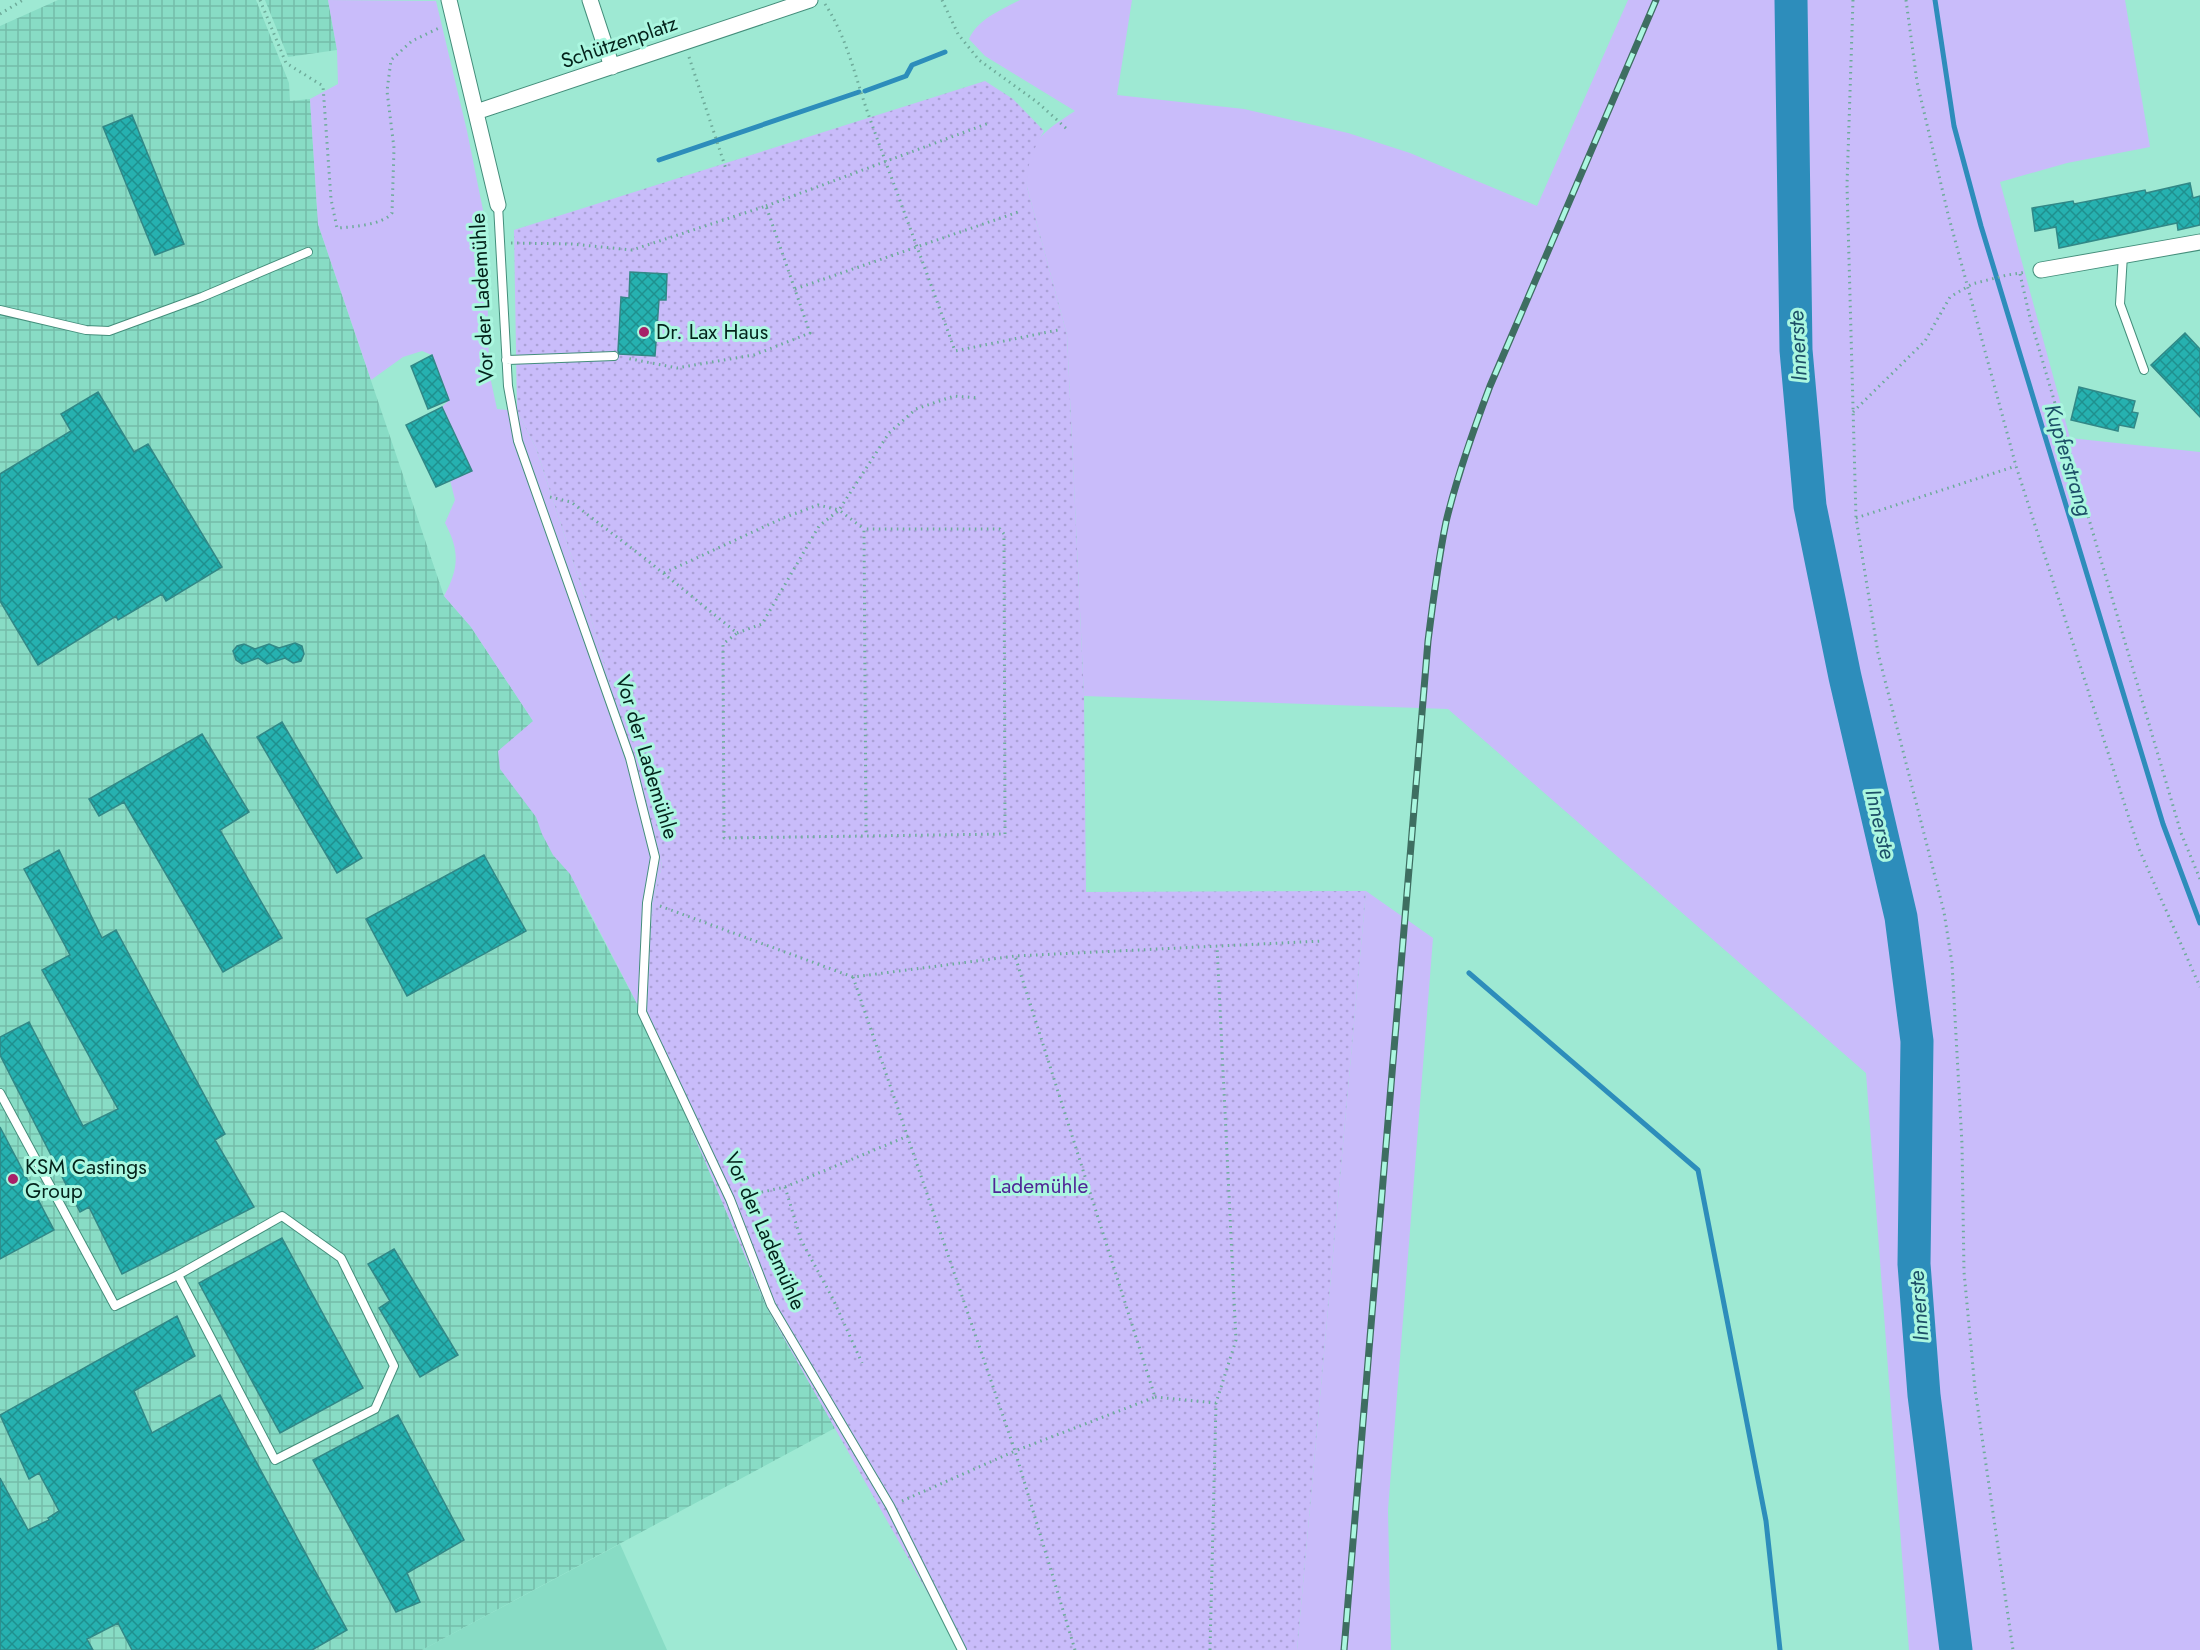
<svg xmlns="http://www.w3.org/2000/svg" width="2200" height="1650" font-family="Jost,sans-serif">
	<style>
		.built { fill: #88dcc5 }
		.industrial { fill: url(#industrial-grid) }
		.grass { fill: #c9bcfa }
		.garden { fill: url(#garden-dots) }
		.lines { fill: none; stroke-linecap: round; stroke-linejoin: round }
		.stream { stroke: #2d8dbb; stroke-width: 5 }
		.river { stroke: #2d8dbb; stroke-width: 33 }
		.building { fill: url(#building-cross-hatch); stroke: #328887; stroke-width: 1.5 }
		.service-casing { stroke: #448e7b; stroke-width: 10 }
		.minor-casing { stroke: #448e7b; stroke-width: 17 }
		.path { stroke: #6eab9a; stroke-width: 3; stroke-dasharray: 1.5 4.5; stroke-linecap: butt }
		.service { stroke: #fff; stroke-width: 8 }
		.minor { stroke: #fff; stroke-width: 15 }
		.rail-casing { stroke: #3e6e61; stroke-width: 7 }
		.rail { stroke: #abf7e0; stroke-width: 4.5; stroke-dasharray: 14; stroke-linecap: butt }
		.poi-dot { fill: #a72068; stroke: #abf7e0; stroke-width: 2 }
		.labels { text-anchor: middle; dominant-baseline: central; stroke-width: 6; stroke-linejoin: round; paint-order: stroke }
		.street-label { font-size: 21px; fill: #03231b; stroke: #abf7e0 }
		.poi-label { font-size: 21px; fill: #03231b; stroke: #abf7e0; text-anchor: start }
		.park-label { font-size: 21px; fill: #4f2796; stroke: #abf7e0 }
		.water-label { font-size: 22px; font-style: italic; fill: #1d4f68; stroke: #abf7e0 }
	</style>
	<defs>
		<pattern id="industrial-grid" width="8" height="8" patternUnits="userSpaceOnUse" patternTransform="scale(1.5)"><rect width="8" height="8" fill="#88dcc5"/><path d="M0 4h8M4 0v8" fill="none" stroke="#74bca9"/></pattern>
		<pattern id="garden-dots" width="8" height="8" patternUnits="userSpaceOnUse" patternTransform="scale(1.5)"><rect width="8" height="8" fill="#c9bcfa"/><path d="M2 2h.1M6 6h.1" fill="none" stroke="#aba1d6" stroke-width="1.8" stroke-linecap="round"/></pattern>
		<pattern id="building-cross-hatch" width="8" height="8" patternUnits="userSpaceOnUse" patternTransform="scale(1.5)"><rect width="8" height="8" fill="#26b1b0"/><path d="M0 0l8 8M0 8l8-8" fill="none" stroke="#1f908e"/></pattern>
	</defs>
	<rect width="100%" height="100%" fill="#9ee9d3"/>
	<path class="built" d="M620,1544L667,1650H422Z"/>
	<path class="industrial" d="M58,0H256L289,83L290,101L310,99L318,224L444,596L471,627L533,721L580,896L644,1017L767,1308L835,1428L422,1650H0V26Z
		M265,0H328L337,50L288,57Z"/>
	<path class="grass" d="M328,0L436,1L467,131L486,225L489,372L497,409L517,411L536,448L587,604L662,865L653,903L644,1017L570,874L553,855L542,834L536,817L500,769L498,751L533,721L471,627L444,596C459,568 460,551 445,523L455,500L450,480L472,471L442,407L449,400L432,355L422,351L403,357L371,380L318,224L310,99L338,84L337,50Z
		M1020,0H1132L1117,95L1244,109L1348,133L1410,153L1537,206L1628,0H2125L2150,147L2067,163L2000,182L2070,438L2200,452V1650H1909L1866,1073L1448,709L1084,696L1067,335L1027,187C1024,143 1043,132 1075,111L985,56L969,39C978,19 1001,10 1020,0Z
		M1366,891L1433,938L1388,1510L1391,1650H1297Z"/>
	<path class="garden" d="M985,81L1013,99L1044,131C1033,150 1026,165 1027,187L1067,335L1084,696L1086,892L1366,891L1297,1650H960L767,1308L644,1017L653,903L662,865L587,604L536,448L517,411L514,230Z"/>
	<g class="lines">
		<path class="stream" d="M1935,0L1954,126L1981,226L2163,824L2200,923
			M865,91L906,76L912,65L945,52
			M659,160L859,92
			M1469,973L1698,1170L1766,1521L1780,1650"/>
		<path class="river" d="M1791,0L1796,350L1810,506L1845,677L1901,917L1917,1041L1914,1264L1924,1395L1956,1650"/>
	</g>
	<path class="building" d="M132,115L184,244L155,255L103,127Z
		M2190,183L2193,198L2200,196V225L2178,230L2177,223L2059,248L2056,227L2035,231L2032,208L2073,201L2074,204L2145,190L2146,193Z
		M630,272L667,274L666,300H659L655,356L619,354L618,351L621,297L629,298Z
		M2185,333L2200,349V417L2151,365Z
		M432,355L449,400L428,409L411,366Z
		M2079,387L2135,401L2132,412L2138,413L2134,428L2119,425L2118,431L2071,420Z
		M98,392L134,452L148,444L222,567L166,601L162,594L118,620L116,616L38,665L0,601V474L71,431L61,414Z
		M442,407L472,471L436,487L406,425Z
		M295,643L302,646L304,654L301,661L293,663L285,658L267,664L258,658L242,664L236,660L233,651L237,646L244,644L255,649L269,644L279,648Z
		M282,722L362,858L337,873L257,737Z
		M202,734L249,812L220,830L282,938L223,972L124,802L99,816L89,799Z
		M59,850L102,938L116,930L225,1134L215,1140L254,1207L122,1274L89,1207L80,1212L0,1055V1037L29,1022L83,1126L118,1109L42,970L70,955L24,869Z
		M484,855L526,931L407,996L366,919Z
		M0,1127L54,1230L0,1259Z
		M282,1238L363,1388L280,1433L199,1283Z
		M394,1249L458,1355L420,1377L379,1308L390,1301L368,1264Z
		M177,1316L195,1356L134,1391L152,1433L220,1395L347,1630L312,1650H132L118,1623L87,1639L93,1650H0V1478L28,1530L49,1520L48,1518L59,1511L39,1473L29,1479L0,1415Z
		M398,1415L464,1540L407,1573L420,1602L396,1612L313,1460Z"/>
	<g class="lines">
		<g class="service-casing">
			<path id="service" d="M498,205L508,386L518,441L630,758L655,857L647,903L642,1012L730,1199L771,1305L890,1506L962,1650
				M2123,255L2120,304L2144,370
				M0,310L86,330L109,331L202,297L308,252
				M506,360L614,356
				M0,1093L115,1306L178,1275L275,1460L375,1409L394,1366L341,1258L282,1216L178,1275"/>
		</g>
		<g class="minor-casing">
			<path id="minor" d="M449,0L498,205
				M590,0L612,67
				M476,112L810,0
				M2041,270L2200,242"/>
		</g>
		<path class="path" d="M260,0L286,63L323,86L331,199L337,228C352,227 383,225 392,213L394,148L387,91L391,60L412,41L439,28
			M942,0L958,34L979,60L1037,102L1067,129
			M1853,0L1847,185L1856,518L1878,653L1944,912L1952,963L1962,1144L1964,1272L1975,1389L2013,1650
			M1906,0L1917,82L1948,214L2016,466L2139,849L2200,987
			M825,4C848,39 856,81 870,119C898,196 927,273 955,351L1058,330
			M0,14L23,0
			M689,57L726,169
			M766,206L989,123
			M511,243L572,244L632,250L766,206L810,333L754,355L677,368L626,358
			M2020,274L2030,318L2181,833L2200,879
			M795,289L1018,212
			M1853,412L1925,341L1950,297L1972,284L2007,275L2027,272
			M550,497L571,502L647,560L737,633L723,644L724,838L1005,834L1004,534L1000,529H864L866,836
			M1856,518L2016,466
			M664,573L783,518L818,505L839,510L889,433L916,409L954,396L979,398
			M737,633L762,624L819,526L839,510L864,529
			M660,906L853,977L1015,956L1322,941
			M853,977L1015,1451L1155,1397L1015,956
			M785,1187L801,1240L833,1299L862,1363
			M744,1196L785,1187L908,1136
			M1155,1397L1216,1403L1236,1340L1217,946
			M902,1501L1015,1451L1075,1650
			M1210,1650L1216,1403"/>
		<use href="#service" class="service"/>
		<use href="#minor" class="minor"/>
		<g class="rail-casing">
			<path id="rail" d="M1344,1650L1428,641C1433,601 1438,561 1446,522C1457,476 1473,431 1490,386L1656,0"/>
		</g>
		<use href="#rail" class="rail"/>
	</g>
	<g class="poi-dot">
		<circle cx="644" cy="332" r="6"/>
		<circle cx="13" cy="1179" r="6"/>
	</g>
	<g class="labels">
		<g class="street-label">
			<text transform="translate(619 42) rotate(-19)">Schützenplatz</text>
			<text transform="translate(482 298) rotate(-93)">Vor der Lademühle</text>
			<text transform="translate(647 757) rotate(73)">Vor der Lademühle</text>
			<text transform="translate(765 1231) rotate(66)">Vor der Lademühle</text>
		</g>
		<g class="poi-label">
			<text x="656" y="332">Dr. Lax Haus</text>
			<text x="25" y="1167">KSM Castings<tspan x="25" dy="24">Group</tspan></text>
		</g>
		<g class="park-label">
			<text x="1040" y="1186">Lademühle</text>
		</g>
		<g class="water-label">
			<text transform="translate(1797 346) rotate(-93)">Innerste</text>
			<text transform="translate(2069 460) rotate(73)">Kupferstrang</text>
			<text transform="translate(1881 824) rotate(77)">Innerste</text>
			<text transform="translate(1918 1306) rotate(-94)">Innerste</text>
		</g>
	</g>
</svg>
